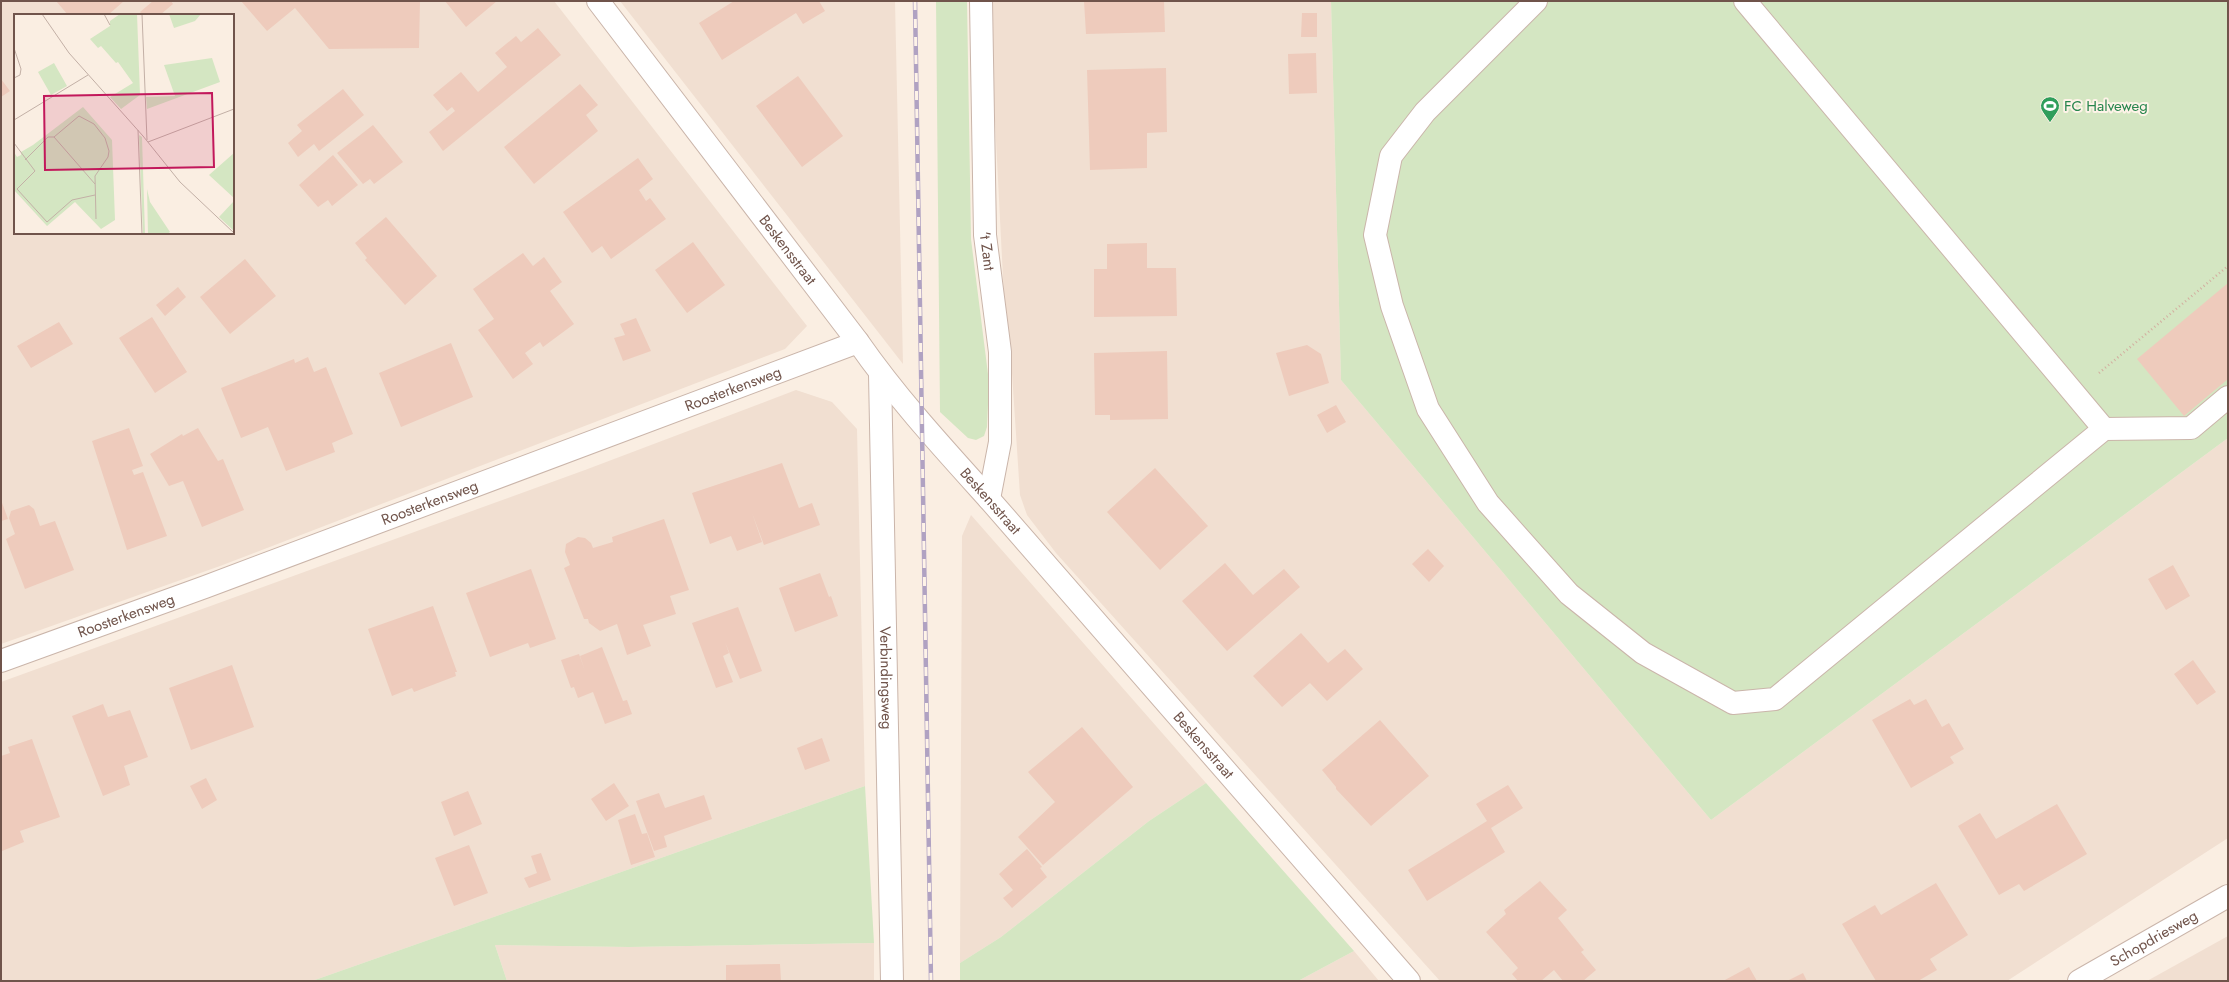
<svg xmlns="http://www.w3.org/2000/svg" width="2229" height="982" font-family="Jost,sans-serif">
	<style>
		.residential { fill: #f1dfd1; fill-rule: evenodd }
		.green { fill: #d4e6c2 }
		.building { fill: #eecbbc }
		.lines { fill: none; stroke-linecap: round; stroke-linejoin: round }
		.minor-casing { stroke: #cab5aa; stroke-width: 24 }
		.path { stroke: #d2ae9f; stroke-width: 2.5; stroke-dasharray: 1 3; stroke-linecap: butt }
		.minor { stroke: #fff; stroke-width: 22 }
		.rail-casing { stroke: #b0a2c2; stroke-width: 4.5 }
		.rail { stroke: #fef3e8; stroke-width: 3; stroke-dasharray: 9; stroke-linecap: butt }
		.labels { text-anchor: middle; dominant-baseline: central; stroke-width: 4; stroke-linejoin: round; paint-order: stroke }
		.leisure-label { font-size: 15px; fill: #27864d; stroke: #fef3e8; text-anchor: start }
		.street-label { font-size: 15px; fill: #70544b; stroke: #fef3e8 }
		.inset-road { fill: none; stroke: #c3b0a6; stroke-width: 1 }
		.view { fill: #c2185b; fill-opacity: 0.15; stroke: #c2185b; stroke-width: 2 }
		.inset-edge { fill: none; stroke: #70544b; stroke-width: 2 }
	</style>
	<rect width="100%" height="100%" fill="#faeee2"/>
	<path class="residential" d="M1,1H554L807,326L785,349L220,566L1,644ZM15,15H233V233H15Z
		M620,1H895L903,364Z
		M990,1H1331L1341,380L1711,820L2228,438V838L2007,981H1440L1056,553L1027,515L1020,495L1011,358L1004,297L991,43Z
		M796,390L832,402L857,429L865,786L312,981H1V682L585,470Z
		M971,515L1206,783L1149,821L1001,937L960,963L962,536Z
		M2228,936V981H2147Z
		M874,943V981H507L495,945L629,947Z
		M1354,951L1379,981H1298Z"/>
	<path class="green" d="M936,1H967L971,239L989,382L987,427L984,436L976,440L968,438L940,412Z
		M1331,1H2228V438L1711,820L1341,380Z
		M1206,783L1354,951L1298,981H960V963L1001,937L1149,821Z
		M865,786L874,943L629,947L495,945L507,981H312Z"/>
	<path class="building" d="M56,1H124L108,15H68Z
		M153,1H171L173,4L160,15H143L140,12Z
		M241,1H420L419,48L329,49L295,8L267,31Z
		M445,1H497L466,27Z
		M734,1H819L825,11L803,24L796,13L722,60L699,23Z
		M1084,1H1164L1165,32L1086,34Z
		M1302,13H1317V37H1301Z
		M538,28L561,55L443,151L429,132L455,111L452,107L447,111L433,95L461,72L478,92L507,67L495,53L516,36L521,42Z
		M1316,53L1317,93L1289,94L1288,54Z
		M1166,68L1167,132L1147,133V168L1090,170L1087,70Z
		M798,76L843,136L802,167L756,106Z
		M1,79L10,91L1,97Z
		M580,84L598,105L586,115L598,131L534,184L504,147Z
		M343,89L364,115L319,151L314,144L298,157L288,143L302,131L297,125Z
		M373,125L403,162L374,184L370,179L363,184L337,153Z
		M333,155L358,185L332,206L328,200L318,207L299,185Z
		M638,158L653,179L639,190L646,201L650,198L666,219L611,259L602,246L592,253L563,212Z
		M386,217L437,276L405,305L365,260L367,258L355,243Z
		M693,242L725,285L687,313L655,270Z
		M1147,243V268H1176L1177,316L1094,317V269H1107V244Z
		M523,253L533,266L544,257L562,282L550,291L574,324L543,347L540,342L525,353L533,364L513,379L478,330L494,319L473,289Z
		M245,259L276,296L230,334L200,297Z
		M2228,283V379L2184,416L2137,359Z
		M178,287L186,297L165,316L156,305Z
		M152,317L187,372L155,393L119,338Z
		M636,318L651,351L623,361L614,338L625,335L620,324Z
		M59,322L73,344L31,368L17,346Z
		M451,343L473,397L401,427L379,373Z
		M1307,345L1321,354L1329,383L1289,396L1276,353Z
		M1167,351L1168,419L1110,420V415H1095L1094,353Z
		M308,357L314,372L326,367L353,434L332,443L335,452L286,471L268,427L241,438L221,388L294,359L295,363Z
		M1336,405L1346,422L1327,433L1317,415Z
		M129,428L143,466L132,470L134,475L143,472L167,536L127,550L92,441Z
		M198,428L218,461L223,459L244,510L202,527L183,481L169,486L150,454L182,434L183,436Z
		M782,463L799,508L812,503L820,525L764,545L752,513L762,542L737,551L731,536L710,544L692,493Z
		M1155,468L1208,526L1160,570L1107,512Z
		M1,500L8,519L1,521Z
		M29,505L34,509L40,526L55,521L74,570L25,589L6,539L15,534L9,518L11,511Z
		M664,519L689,590L670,596L676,614L643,625L651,646L627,655L617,624L600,631L589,623L588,619H584L564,568L570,565L565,552L566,544L578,537L585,538L591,543L593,548L613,542L612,537Z
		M1428,549L1444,566L1429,582L1412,564Z
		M1225,563L1253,595L1284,569L1300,587L1227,651L1182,601Z
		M2173,565L2190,596L2166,610L2148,579Z
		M531,569L556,639L530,648L528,643L490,657L466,593Z
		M820,573L829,597L831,596L838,616L795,632L779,588Z
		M433,606L457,672H455L456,676L414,692L412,688L392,696L368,629Z
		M738,607L762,671L740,679L725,642L729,653L723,656L733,682L716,688L692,623Z
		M1301,633L1328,663L1345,649L1363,669L1327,701L1310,683L1282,707L1253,676Z
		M602,647L623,701L627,700L632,714L605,724L593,692L578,698L574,687L571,688L561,660L579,654L585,671L580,656Z
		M2193,660L2216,692L2197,705L2174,674Z
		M232,665L254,727L191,750L169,688Z
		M1910,699L1914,705L1926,699L1942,727L1949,723L1964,749L1950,757L1954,763L1911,788L1872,720Z
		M103,704L108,717L130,710L148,757L124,766L130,785L103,796L72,716Z
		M1380,720L1429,776L1371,826L1336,789V787L1322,770Z
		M1082,727L1133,787L1043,865L1018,837L1055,802L1028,772Z
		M822,738L830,761L805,770L797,748Z
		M32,739L60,817L20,831L24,842L2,851L1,756L10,753L8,747Z
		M206,778L217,800L202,809L190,786Z
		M614,783L629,806L606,821L591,799Z
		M1508,785L1523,808L1491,828L1505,852L1427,901L1408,870L1487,821L1476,804Z
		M468,791L482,824L454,836L441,802Z
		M659,793L665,808L704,795L712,819L664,836L667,847L654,851L636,801Z
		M2057,804L2087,854L2024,891L2019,884L1999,895L1958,826L1980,813L1996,839Z
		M635,814L642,834L647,833L655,857L631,865L618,820Z
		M469,845L488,893L454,906L435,858Z
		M1027,849L1042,867L1040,868L1047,877L1012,908L1003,898L1013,890L999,874Z
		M541,853L551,880L529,888L524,878L537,873L531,856Z
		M1540,881L1567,910L1558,918L1584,950L1581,952L1596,970L1583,981H1563L1554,970L1541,981H1518L1512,974L1518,968L1486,932L1506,914L1504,910Z
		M1936,883L1968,935L1930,959L1937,970L1918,981H1876L1842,924L1875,905L1881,915Z
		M780,964L781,981H726V965Z
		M1749,967L1757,981H1723Z
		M1803,973L1807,981H1787Z"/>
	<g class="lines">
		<g class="minor-casing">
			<g id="minor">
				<path id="s1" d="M598,1L858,342C897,398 943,448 989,499L1409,981"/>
				<path id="s2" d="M981,1L985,235L1000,352V442L989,499"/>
				<path d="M1536,1L1425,112L1391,156L1375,235L1392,306L1428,409L1488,503L1569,594L1643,653L1733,703L1775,699L2104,429L2191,428L2228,397"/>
				<path d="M1745,1L2104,429"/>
				<path id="s3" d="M880,374L892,981"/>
				<path id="s4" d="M1,661L205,587L858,342"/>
				<path id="s5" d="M2079,981L2228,896"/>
			</g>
		</g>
		<path class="path" d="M2099,373L2228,266"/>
		<use href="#minor" class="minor"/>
		<g class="rail-casing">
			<path id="rail" d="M915,1L931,981"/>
		</g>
		<use href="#rail" class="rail"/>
	</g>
	<defs>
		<g id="stadium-pin" transform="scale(1)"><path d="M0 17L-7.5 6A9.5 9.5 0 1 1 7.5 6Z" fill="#2e9e5b" stroke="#fef3e8"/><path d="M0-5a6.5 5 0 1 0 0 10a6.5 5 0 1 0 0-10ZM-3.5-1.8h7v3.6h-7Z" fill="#fff"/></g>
	</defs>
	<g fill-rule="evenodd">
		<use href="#stadium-pin" x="2050" y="106"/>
	</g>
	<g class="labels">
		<g class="leisure-label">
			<text x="2064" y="106">FC Halveweg</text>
		</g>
		<g class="street-label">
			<text stroke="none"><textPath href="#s1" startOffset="313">Beskensstraat</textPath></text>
			<text stroke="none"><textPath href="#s2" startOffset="250">'t Zant</textPath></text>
			<text stroke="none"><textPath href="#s4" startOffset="781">Roosterkensweg</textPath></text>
			<text stroke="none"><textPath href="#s1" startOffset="636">Beskensstraat</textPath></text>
			<text stroke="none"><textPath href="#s4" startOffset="457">Roosterkensweg</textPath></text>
			<text stroke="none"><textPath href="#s4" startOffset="133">Roosterkensweg</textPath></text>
			<text stroke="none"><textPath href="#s3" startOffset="304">Verbindingsweg</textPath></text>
			<text stroke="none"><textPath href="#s1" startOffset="960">Beskensstraat</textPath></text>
			<text stroke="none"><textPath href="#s5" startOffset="86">Schopdriesweg</textPath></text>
		</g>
	</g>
	<g transform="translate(14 14)">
		<rect width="220" height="220" fill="#faeee2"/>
		<path d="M106,0H123L126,81L107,95L96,83L119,69L104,48L102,49L87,32L84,34L76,25L96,12V7ZM155,0H187L181,7L160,14ZM198,44L206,68L133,95L132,83L161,82L150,51ZM40,49L53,72L37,81L24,58ZM69,93L98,126L101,206L87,215L61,188L33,212L0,176V138L3,143L7,141V138L19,131ZM125,121L128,123L131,220H129ZM220,139V184L195,161ZM133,175L136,188L156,218L153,220H134ZM220,187V217L205,203Z" fill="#d4e6c2"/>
		<path class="inset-road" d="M28,0L55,39L129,122L166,168L220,219M90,0L96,11M128,0L133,126M0,34L7,55L6,61L0,64M0,106L74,61M124,116L128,220M40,123L81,170M134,128L220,95M0,129L21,157L3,175L33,208L58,186L81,181M11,146L34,123H40L65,102L80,110L91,124L95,137L94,143L81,162L82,205"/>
		<path class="view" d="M198,79L200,153L31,156L30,82Z"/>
		<rect width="220" height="220" class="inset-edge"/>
	</g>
	<rect width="2229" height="982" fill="none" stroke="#70544b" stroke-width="4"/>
</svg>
